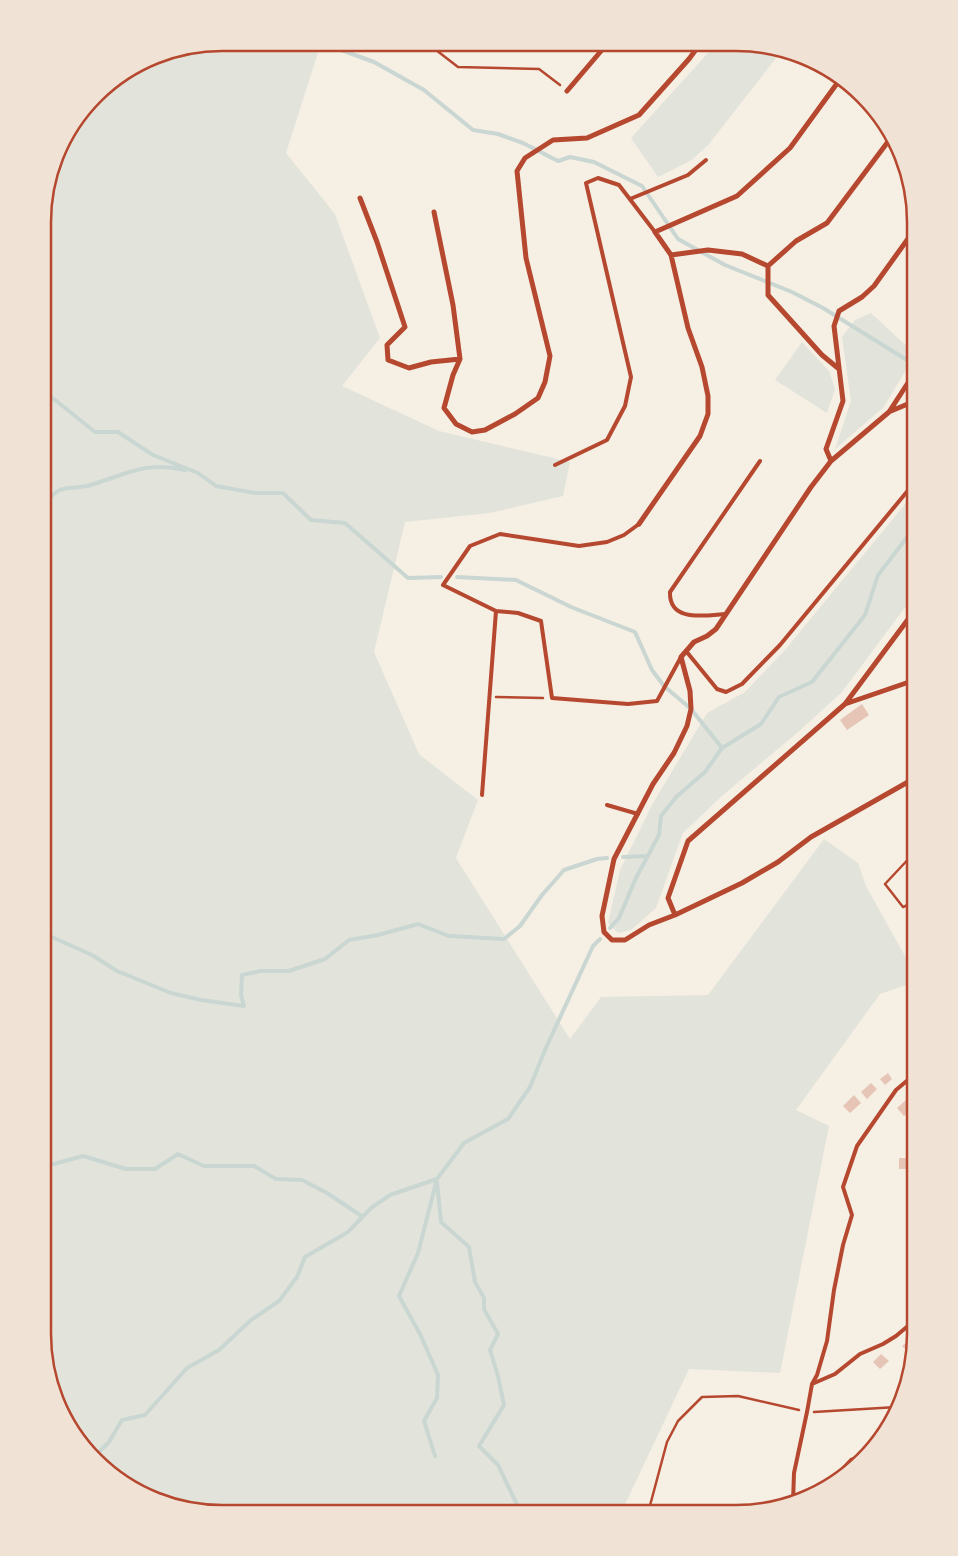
<svg xmlns="http://www.w3.org/2000/svg" width="958" height="1556" font-family="Inter,sans-serif">
	<style>
		.green { fill: #e2e4dc }
		.lines { fill: none; stroke-linecap: round; stroke-linejoin: round }
		.stream { stroke: #c9d6d2; stroke-width: 4 }
		.building { fill: #e6c5b7 }
		.path { stroke: #b5482f; stroke-width: 2.5 }
		.service { stroke: #b5482f; stroke-width: 4 }
		.minor { stroke: #b5482f; stroke-width: 5 }
		.rim { fill: none; stroke: #b5482f; stroke-width: 2.5 }
	</style>
	<rect width="100%" height="100%" fill="#f6efe4"/>
	<path class="green" d="M222,43H321L286,153L335,214L380,338L342,386L439,431L570,462L563,496L490,513L405,522L374,652L419,754L478,800L456,858L570,1039L601,997L708,995L824,839L858,863L866,886L915,974V982L880,994L796,1110L829,1126L780,1373L689,1369L621,1513L199,1512L113,1476L56,1402L43,1334L44,199L61,143L104,87L154,56Z
		M716,44H759L780,53L709,144L692,160L658,177L631,138Z
		M871,313L915,354L884,407L835,449L851,401L842,337L855,320Z
		M802,342L829,371L835,389L827,413L775,380Z
		M915,492V594L842,692L797,733L723,795L683,833L656,908L631,930L618,933L608,923L620,870L653,803L707,713L745,692L785,650Z"/>
	<g class="lines">
		<path class="stream" d="M204,46L333,47L374,62L424,90L473,130L498,134L523,143L558,161L570,157L594,162L642,186L678,239L725,265L792,292L823,308L915,365
			M44,395L54,399L95,432H118L153,455L198,473L216,486L255,493H283L311,520L345,523L408,578L441,577
			M44,506C60,480 71,492 94,484C128,473 149,461 185,470
			M457,577L516,580L571,607L635,632L652,670L664,686L691,709L722,748
			M623,857L648,856
			M610,928L619,918L636,878L659,835L661,816L676,797L705,772L722,748L761,724L779,697L812,682L865,615L878,575L915,527
			M43,933L92,955L117,971L171,993L201,1000L244,1006L241,995L242,975L261,971H289L325,959L349,940L378,935L418,924L449,936L504,939L520,926L542,895L564,870L597,859L607,858
			M43,1164H54L83,1156L126,1169H155L178,1154L204,1166H254L276,1179L302,1180L327,1193L363,1217
			M437,1182L441,1222L469,1247L475,1282L484,1298V1309L498,1334L490,1350L498,1376L504,1405L479,1446L498,1465L521,1513
			M96,1455L109,1442L122,1420L145,1415L187,1368L219,1350L251,1320L279,1301L297,1277L305,1257L348,1232L371,1208L390,1195L437,1179
			M435,1456L424,1421L437,1398L438,1375L421,1336L399,1296L418,1253L437,1179L464,1143L508,1119L530,1087L545,1050L593,946L600,939"/>
	</g>
	<path class="building" d="M862,704L869,715L847,730L840,720Z
		M888,1073L892,1079L885,1085L880,1079Z
		M871,1083L877,1089L867,1099L861,1092Z
		M854,1095L861,1103L850,1113L843,1106Z
		M906,1100L913,1108L904,1116L897,1108Z
		M914,1140L915,1152L912,1155L906,1147Z
		M899,1158H911L910,1169H899Z
		M915,1335V1346L908,1352L902,1346Z
		M881,1354L889,1361L880,1369L873,1362Z"/>
	<g class="lines">
		<path class="path" d="M444,43L436,50L458,67L539,69L560,85
			M496,697L543,698
			M915,902L903,907L885,884L915,852
			M814,1412L897,1407
			M648,1513L667,1442L678,1421L702,1397L738,1396L799,1410"/>
		<path class="service" d="M630,199L688,175L706,160
			M555,465L607,440L625,406L631,377L586,183L598,178L619,185L655,232
			M496,611L518,613L541,621L552,698L628,704L657,701L681,657
			M726,614C706,615 669,623 670,592L760,461
			M686,651L717,689L726,692L742,684L780,645L915,482
			M482,795L496,611L443,585L470,546L500,534L579,546L607,542L624,535L639,524
			M607,805L638,814
			M812,1384L835,1374L860,1354L883,1344L896,1336L915,1320
			M836,1476L851,1460L862,1456
			M793,1502L794,1473L807,1412L812,1384L817,1375L827,1341L834,1290L843,1245L852,1215L843,1187L857,1146L896,1090L915,1074"/>
		<path class="minor" d="M567,91L607,44
			M360,198L377,242L405,327L387,345L388,360L409,368L431,362L460,359
			M434,212L453,305L460,359L453,375L444,408L456,424L472,432L485,430L515,414L538,398L545,382L550,356L526,258L517,171L525,158L553,140L587,138L639,115L689,59L700,44
			M671,255L708,250L742,254L768,266
			M839,369L822,355L768,295V266L796,241L827,223L890,139
			M891,411L915,401
			M831,461L826,449L843,401L834,326L839,311L862,297L874,286L915,229
			M639,524L700,436L708,414V396L702,367L688,328L671,255L655,232L737,196L790,148L841,78
			M845,704L915,680
			M915,778L811,837L778,862L742,883L675,915L649,925L625,940H612L604,932L602,916L614,859L653,784L674,753L687,726L691,709L690,691L681,657L694,642L707,636L716,629L811,487L831,461L889,412L915,372
			M675,915L668,898L688,841L845,704L915,610"/>
	</g>
	<path d="M0 0H958V1556H0ZM222 51H736A171 171 0 0 1 907 222V1334A171 171 0 0 1 736 1505H222A171 171 0 0 1 51 1334V222A171 171 0 0 1 222 51Z" fill="#f1e2d6" fill-rule="evenodd"/>
	<path class="rim" d="M222 51H736A171 171 0 0 1 907 222V1334A171 171 0 0 1 736 1505H222A171 171 0 0 1 51 1334V222A171 171 0 0 1 222 51Z"/>
</svg>
